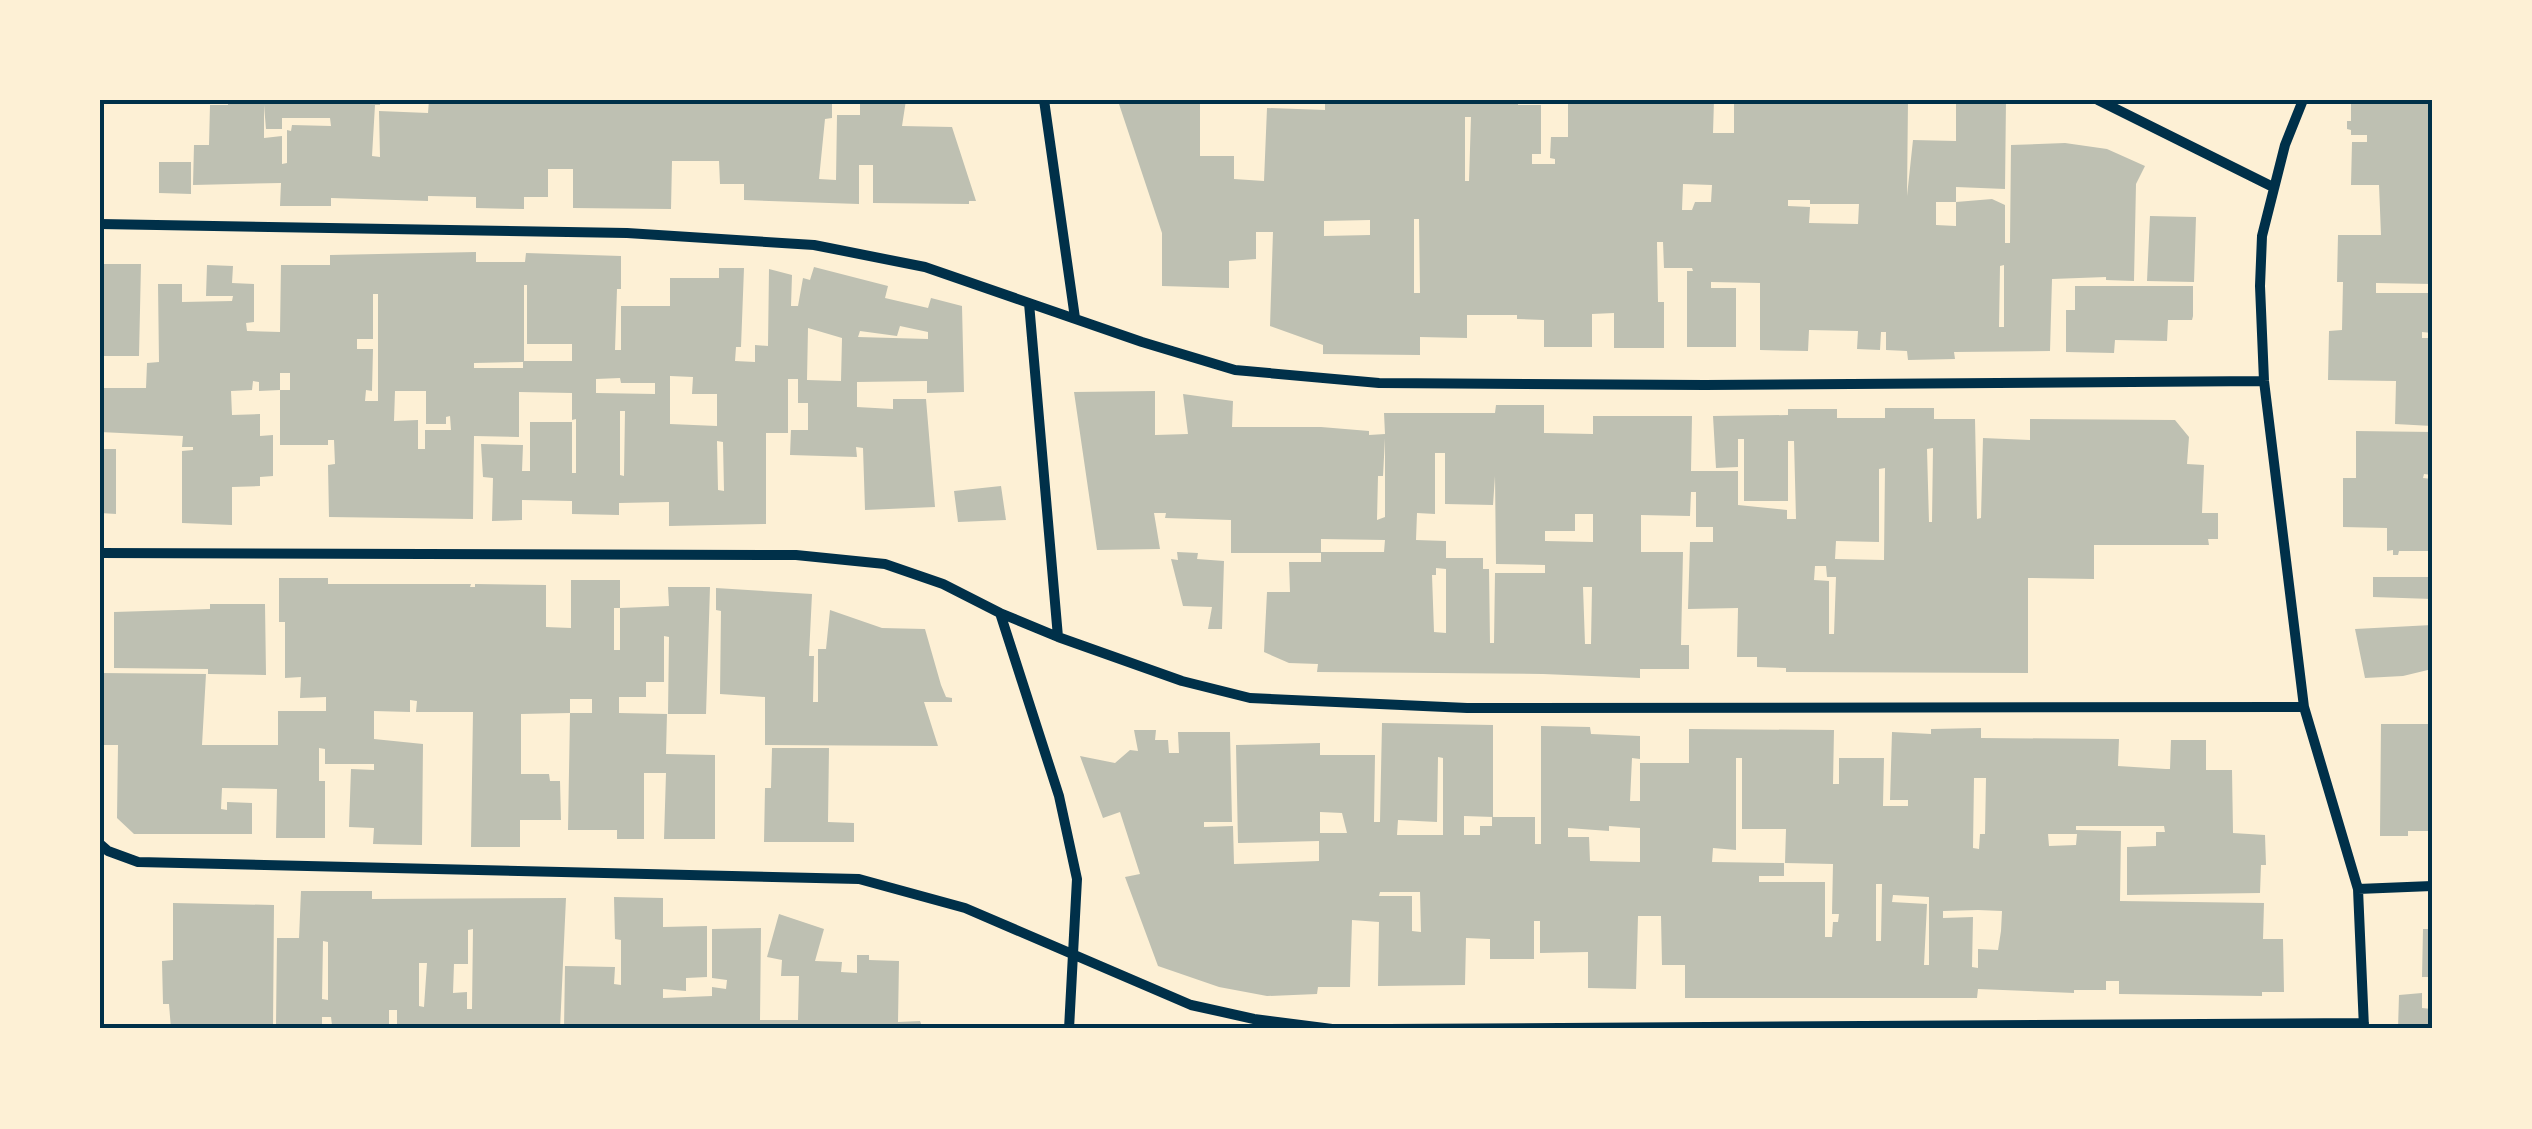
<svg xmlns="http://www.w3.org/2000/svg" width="2532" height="1129" font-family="'Space Grotesk',sans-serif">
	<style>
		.building { fill: #bec0b2; fill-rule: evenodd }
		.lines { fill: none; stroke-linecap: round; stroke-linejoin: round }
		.minor { stroke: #003049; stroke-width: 10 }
		.neatline { fill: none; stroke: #003049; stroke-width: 4 }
	</style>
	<rect width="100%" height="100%" fill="#fdf0d5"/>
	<path class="building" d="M228,100H380V105H375L372,156L380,157L379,111L428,113L429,100H832V118L825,119L819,179L836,180L837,115H860V100H906L902,126L952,127L976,201H969V204L873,203V165H859V204L744,200V184H720L719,161H672L671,209L573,208V169H548V197H524V209L476,208V197L428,196V201L331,198V206H280L281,183L193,185L194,145H209L210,105H228ZM264,105L266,129H282V118H330L331,126L292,125L291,131L287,130V163L282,164V136L264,138Z
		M1165,100H1200V156H1234V179L1264,181L1267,108L1325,110V100H1518V105H1541V154H1532V164H1555V159L1550,158L1551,137H1568V100H1714L1713,133H1734V100H1908L1907,196L1913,140L1956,141V100H2006L2005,189L1956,187V202H1936V225L1956,226V202L1992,199L2005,205V243H2010L2011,145L2065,143L2107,149L2145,166L2136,184L2134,281L2106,280V277L2052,279L2050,351L1954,352L1955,359L1908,360L1907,351L1886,350V332H1881L1880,350L1857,349L1858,331L1809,330L1808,351L1760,350V283L1711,282V288H1736V347H1687V271H1693L1692,268H1664L1663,242H1657L1658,302H1664V348H1614V313L1592,314V347H1544V320L1517,319V315H1467V338L1420,337V355L1323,354V345L1270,326L1273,232H1256V259L1229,261V288L1162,286V233L1119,104L1165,103ZM1465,117H1471L1469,181H1465ZM1683,184L1712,185L1711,202H1695L1692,210H1682ZM1788,200H1810V204H1859L1858,224L1809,223L1810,207L1788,206ZM1414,219H1419L1420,293H1414ZM1370,220V235L1324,236V221ZM2004,265V327H1999L2000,266Z
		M2351,100H2432V284L2376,283V293H2429L2432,333L2422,332V338H2432V426L2395,424L2396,381L2328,380L2329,331L2342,330L2343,282H2337L2338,235H2381L2379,185H2351L2352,142H2367V135H2351V130L2347,129V121H2351Z
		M159,162H191V194L159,193Z
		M2150,216L2196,217L2194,282L2147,281Z
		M476,252V262H525L526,253L621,256V289H617L615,350H621V306H670V278H719V268H744L741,347H736L735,361L755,362V345L768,346L769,269L792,275L791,306H798L803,278L810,280L814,267L888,286L885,298L928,308L931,298L962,306L964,392L927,393V381L857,382V407L893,409V399H926L935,507L865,510L863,448L856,447L857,457L790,455L791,430H808V403H798V379H788V433H766V524L669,526V502L619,503V515L572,514V501L522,500V520L492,521L493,478L483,477L481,444L523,445L522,471H530V422H572V473H576V419L572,420V393L519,392V437L474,436L473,519L329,517L328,465L335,464L334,440H328V445H280V390H290V373H280V390L259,391V382L253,381L252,390L231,391L232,415L260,414V436L273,435V476L260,477V486L232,487V525L182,523V451L193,450V447H182L183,436L100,432V388H146L147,363L159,362L158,284H182V302L232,301L233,296H206L207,265L233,266L232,283L254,284V322L246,323L247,331L280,332L281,265H330V255ZM524,285H527V344H572V361H524ZM373,294H378V401H365L366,390L372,391L373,349H357V339H373ZM900,326L928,332V339L858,337L860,331L897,336ZM808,328L842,338L841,381L807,380ZM523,362V368H474V363ZM670,376L693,377L692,394H717V426L670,424ZM620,378L621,383H655V394L596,393V379ZM395,391H426V424H446V417L450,416L451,430H425V449H418V420L394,421ZM620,411H625L624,476L620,475ZM717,441L723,442L724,491L718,490Z
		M100,264H141L139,356H100Z
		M2075,286H2193V316L2192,320H2168L2167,341L2115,340L2114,353L2066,352V310H2075Z
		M1155,391V435L1188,434L1183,394L1233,401L1232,427H1321L1369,431V435L1385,434L1384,413H1495L1496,405H1544V433L1593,434V416H1692L1691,471H1738V505L1787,510V519H1796L1794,441H1788V501H1744V439H1738V467L1716,468L1713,416L1788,415V409H1837V418H1885V408H1934V419H1975L1977,519L1981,518L1983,438L2030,440V419L2175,420L2189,437L2187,464L2204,465L2202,513H2218V539H2208L2209,545H2094V579L2028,578V673L1786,672V668L1757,667V657H1737L1738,608L1688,609L1690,542H1713V527H1696V492H1691L1690,516L1641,515V552H1683L1681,645H1689V669H1640V678L1543,674L1317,672L1318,664L1289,663L1264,652L1267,592H1290L1289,562H1321V552H1384L1385,540L1321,539V553H1231V520L1165,518L1166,513H1154L1160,549L1097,550L1074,392ZM1385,438V517L1377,520L1378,476H1383ZM1933,448L1932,522H1929L1927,449ZM1435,453H1445V504L1493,505L1495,476L1496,564L1545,565V573H1495L1494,643H1490L1489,569H1483V558H1446V541L1416,540L1417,513L1435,514ZM1885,468L1884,560L1835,559L1836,541L1879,542V469ZM1575,514H1593V542L1545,541V531H1575ZM1815,566H1826L1827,577H1836L1834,634H1829V581L1814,580ZM1436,568L1446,569V633L1434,632L1432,575H1436ZM1583,587H1592L1591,644H1585Z
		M2356,431L2432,432V475L2424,474L2423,478L2432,479V551H2399L2398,555H2393V550L2387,551V528L2343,527V478H2356Z
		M100,449H116V514L100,513Z
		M1001,486L1006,520L958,522L954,491Z
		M1177,552L1198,553L1197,559L1224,561L1222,629H1208L1212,607L1183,606L1171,559L1178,560Z
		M2373,577H2432V599L2373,597Z
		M279,578H328V584H471L470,587H475V584L546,585V627L571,628V580H620V608H614V650H620V608L669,606L668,587H710L706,714H668L669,637L664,636V682H646V697H619V713L667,714L666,754L715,755V839H664L666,773H644V839H617V830H568L570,713H592V699H570V713L521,714V774H549L550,781H560L561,820H520V847H471L473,712H416L417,701L410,700V712L374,711V739L423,744L422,845L373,844L374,828L349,827L351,769L374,770V764H325V749L319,748V781H325V838H276L277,789L222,788L221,809L227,810V802L252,803V834H134L117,818L118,745H100V673L206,674L202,745H278V711H326V697L300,698L301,677L285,678V622H279Z
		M716,588L812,594L809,656H814L813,702H818V649H826L830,610L882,628L925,629L941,685L946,697L952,698V702H924L938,746L765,745V697L720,694L721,611L716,610Z
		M210,604H265L266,675L208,674V669L114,668V612L210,609Z
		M2432,625V669L2403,676L2365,678L2355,629Z
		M1382,723L1493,725V817L1464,816V835H1480V826H1492V817H1535V844H1541V726L1590,727L1591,734L1640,736V759L1632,758L1630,801H1640V763H1689V729L1834,730L1833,784H1839V758H1884L1883,806H1908V800H1890L1892,732L1931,734V729L1981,728V738L2119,739L2118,766L2166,769H2170L2171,740H2206V770H2232L2233,833L2265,835L2266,865H2261L2260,893L2127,895V847L2156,846V832H2165L2164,826H2076V830L2121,831L2120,901L2264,903L2263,939H2283L2284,992H2262V996L2119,994V981H2106V990H2074V993L1978,989L1977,998H1685V965H1662L1661,916H1638L1636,989L1588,988V952L1540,953V921H1534V959H1490V939L1466,938L1465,985L1378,986L1379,922L1352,920L1350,987H1318L1317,994L1267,996L1219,987L1158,966L1125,877L1140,874L1120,812L1103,818L1080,756L1115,763L1130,750L1138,751L1134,730H1156L1155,740H1168L1169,753H1179L1178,732H1230L1232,822H1204V827L1233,826L1234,864L1319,861V841L1238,843L1236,745L1320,743V755H1375L1374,822H1380ZM1438,757L1443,758V835H1397L1398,820L1437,822ZM1736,758H1742V829H1786L1785,863L1833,864L1832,914H1839L1838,922H1833L1832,937H1825V882H1759V876H1784V863L1712,862L1713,848L1736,850ZM1974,778H1986L1985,834H1980L1979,849L1973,848ZM1320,812L1342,813L1347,833H1320ZM1609,826L1640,828V862L1590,861L1589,837H1568V828L1609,831ZM2048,834H2077L2076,845L2049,846ZM1876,884H1882L1881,941H1876ZM1380,892H1420L1421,932L1412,931V896H1379ZM1893,895L1929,897V965H1924L1927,904L1892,902ZM1978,910L2002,911L2001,931L1998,950L1978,949V968L1972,967L1973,917L1943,918V911Z
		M2381,724H2432V831H2408V836H2380Z
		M772,748H829L828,822L854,823V842H764L765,788H771Z
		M301,891H372V899L566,898L560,1029H397V1010H389V1029H370V1024L332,1025L331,1017H322V1029L276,1026L277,938H299ZM473,929L472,1009H467V992L453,993L454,964H468V930ZM323,941L328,942V1000L322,999ZM419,963H427L424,1007L419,1006Z
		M614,897L663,898V927L707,926V977L686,978V991L663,989V998L712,996V987L726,989L727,980L712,978V929L761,928L760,1020H798L799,976H781L782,960L767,957L779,914L824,929L815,961L842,962L841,972L857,973V955H869V960L899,961L898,1022L920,1021L923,1029H564L565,966L615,967L614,984L621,985V940L615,939Z
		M173,903L274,905L273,1029H171L169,1004H163L162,961L173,960Z
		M2423,929H2432V977H2422Z
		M2422,993V1008L2432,1009V1029H2398L2399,995Z"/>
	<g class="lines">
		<path class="minor" d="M1044,100L1075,318
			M2098,100L2273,187
			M2303,100L2285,145L2262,236L2260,286L2264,381L2304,707L2358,889L2364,1028
			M100,224L627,233L814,245L925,267L1142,342L1235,370L1379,383L1705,385L2264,381
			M1029,303L1058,637
			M100,553L796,555L885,564L943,584L1000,613L1058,637L1182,681L1250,698L1467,708L2304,707
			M1000,613L1059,796L1077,879L1069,1029
			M100,844L108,851L138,862L859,879L965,908L1191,1005L1254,1019L1332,1029
			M2358,889L2432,886
			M1388,1029L2364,1023"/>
	</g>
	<rect width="2532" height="1129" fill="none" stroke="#fdf0d5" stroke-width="205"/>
	<rect x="102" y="102" width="2328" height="924" class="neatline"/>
</svg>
